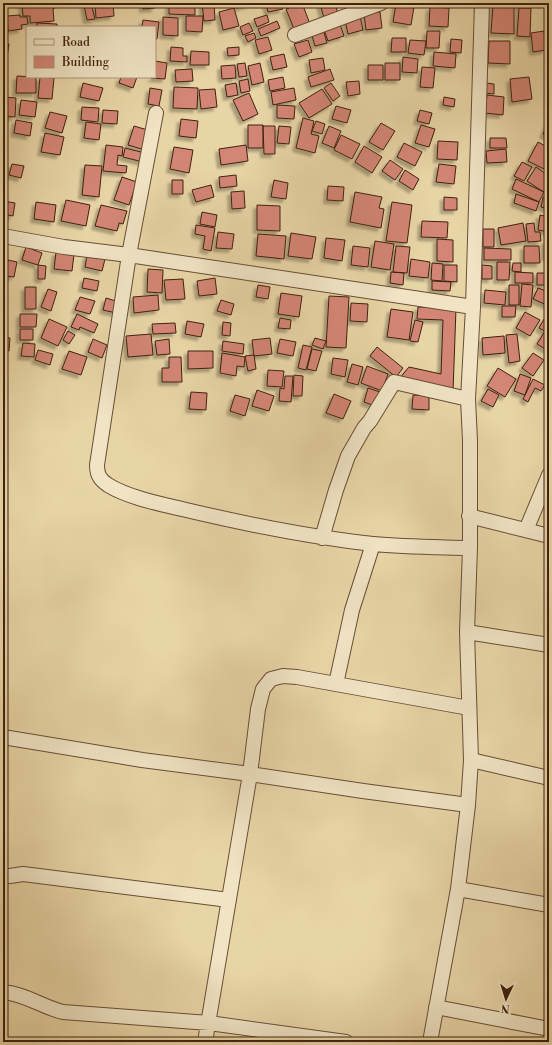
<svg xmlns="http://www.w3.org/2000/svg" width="552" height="1045" font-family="'Libre Bodoni',serif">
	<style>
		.building { fill: #d48676; stroke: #3f210f; filter: url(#shadow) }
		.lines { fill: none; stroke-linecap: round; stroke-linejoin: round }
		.minor-casing { stroke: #694e35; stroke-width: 16 }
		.minor { stroke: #f0e4c5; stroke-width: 14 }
	</style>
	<defs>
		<filter id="shadow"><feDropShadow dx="-3.5" dy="3.5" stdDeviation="1" flood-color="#0004"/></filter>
	</defs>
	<rect width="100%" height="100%" fill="#e8d5a6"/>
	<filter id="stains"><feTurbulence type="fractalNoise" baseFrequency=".005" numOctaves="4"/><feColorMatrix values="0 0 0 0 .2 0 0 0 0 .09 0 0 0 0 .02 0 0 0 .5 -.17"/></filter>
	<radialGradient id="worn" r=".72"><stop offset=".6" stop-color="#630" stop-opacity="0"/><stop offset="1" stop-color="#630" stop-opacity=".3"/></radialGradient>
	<path class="building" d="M22,3H54V9H53L54,21L30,23V16H23Z
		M113,3L114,16L96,18L95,5Z
		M143,3H155V8L143,9Z
		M169,3H195V15L169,14Z
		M202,3H214L215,20L204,21Z
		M235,3H251V4L237,8Z
		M266,3H281L283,9L268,12Z
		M302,3L310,24L294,29L286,9Z
		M335,3L338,14L324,18L320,4Z
		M512,3H530V8L512,6Z
		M91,4L95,19L87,20L84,5Z
		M396,4L414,7L411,25L393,22Z
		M493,5L514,7V34L491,33Z
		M430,7L449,8L448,27L429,26Z
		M6,8L7,24L3,25V9Z
		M234,8L239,26L223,30L219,12Z
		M519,8H531L530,37L517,36Z
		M380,12L382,28L366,30L364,14Z
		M20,15V17H27L28,24L21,25L22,29L8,31L7,16Z
		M267,15L269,22L257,27L254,19Z
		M186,16H203L202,32L186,31Z
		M360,16L363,30L348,34L345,20Z
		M163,17L178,18V36L163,35Z
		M143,20L159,22L157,39H155V27H142Z
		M277,21L280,28L261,36L258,29Z
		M339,21L344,36L328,41L323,27Z
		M37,23L57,24V27H37Z
		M249,23L253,31L243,35L240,27Z
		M323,29L327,43L315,46L311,32Z
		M427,31H440L439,48H426Z
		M544,31L546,50L533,52L531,33Z
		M254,33L256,38L248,42L245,36Z
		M268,37L272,50L259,54L255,40Z
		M392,38H406V52H391Z
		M451,39L462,40L461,53L450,52Z
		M308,40L312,52L299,57L294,44Z
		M410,40L426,41L424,55L408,53Z
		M489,41H510V64L488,63Z
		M3,43L9,44L7,57L3,56Z
		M171,47L183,48V56H187V62L170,61Z
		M239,47V55L228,56L227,48Z
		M191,51L209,52V65H190Z
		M434,52L456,54L455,68L433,66Z
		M284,54L287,67L273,70L270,57Z
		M403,57L418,59L417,73L402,72Z
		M323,58L325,70L311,73L309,60Z
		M155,61L167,63L165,79L151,78L155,77Z
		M245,63L247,76L239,77L237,64Z
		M260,63L264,82L252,85L248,66Z
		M385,63H400V80H385Z
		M235,65L236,78L222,79L221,66Z
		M368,65H383V80H368Z
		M422,67L435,68L433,88L420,87Z
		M192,69L193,81L176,82L175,70Z
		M330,69L334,80L311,87L308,77Z
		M17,76L36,77V93H16Z
		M40,77L54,78L52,99L38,98Z
		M121,77H137L133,88L119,83Z
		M283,77L285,88L270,91L268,80Z
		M529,77L532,99L512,102L510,79Z
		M248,79L250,91L241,93L239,81Z
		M359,81L360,94L348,96L346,82Z
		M83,83L103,88L99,101L80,97Z
		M236,83L238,95L227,97L225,85Z
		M331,83L340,96L333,101L324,88Z
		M486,83L494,84V94L485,93Z
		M174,87L198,88L197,109L173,108Z
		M150,88L162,90L159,106L148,104Z
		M294,88L296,100L273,105L271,92Z
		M215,89L217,107L201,109L199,90Z
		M322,89L332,104L309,118L299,103Z
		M249,93L258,114L243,121L233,100Z
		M487,95L504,97L503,115L485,113Z
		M3,97L16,98L15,117L3,116Z
		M444,97L455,99L454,107L443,105Z
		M21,100L37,102L35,117L19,115Z
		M277,105L295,106L294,119L277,118Z
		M336,106L351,110L347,123L332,119Z
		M82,107L99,108L98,122L81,120Z
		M103,110L118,111L117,124L102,123Z
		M420,110L432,113L429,124L417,121Z
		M50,112L67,116L62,133L45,128Z
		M303,118L314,121L311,134L319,136L315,153L296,148Z
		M181,119L198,121L196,138L179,136Z
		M16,120L32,123L30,136L14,133Z
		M316,121L325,124L322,134L312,131Z
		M86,122L101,124L99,140L84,138Z
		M549,122V137L543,134Z
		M381,123L395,131L383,150L369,142Z
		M248,125H263V148H248Z
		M421,125L435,129L429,147L415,143Z
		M134,126L151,131L145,150L128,145Z
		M263,126H275V154H264Z
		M279,126L291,127L289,144L277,143Z
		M329,126L341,131L334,148L322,143Z
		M45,133L64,137L60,155L41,152Z
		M341,135L360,144L352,159L334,150Z
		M490,138H506L507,148H490Z
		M438,141L458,142L457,160L437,159Z
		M538,142L549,148V160L544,169L528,161Z
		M404,143L422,152L415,166L397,157Z
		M106,145L123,147L122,156L118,155L117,165L127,166L126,173L103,171Z
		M246,145L248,161L221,165L219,149Z
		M364,146L382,157L372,173L355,162Z
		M174,147L193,150L189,173L170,169Z
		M125,148L145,153L143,162L123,157Z
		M506,149L507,162L487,163L486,151Z
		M390,160L403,169L395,180L382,171Z
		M522,162L532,167L524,181L514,176Z
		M12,164L24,166L21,178L9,175Z
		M439,164L456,166L454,184L436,182Z
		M85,165L102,166L99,197L82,195Z
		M536,167L549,176V187L545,193L527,181Z
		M405,170L419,179L413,190L399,181Z
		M236,175L237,186L220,188L219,177Z
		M122,177L137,182L129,205L114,200Z
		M516,179L544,192L539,202L512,189Z
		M172,180H183V194H172Z
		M274,180L288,183L286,199L271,197Z
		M211,185L214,197L196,202L192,190Z
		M328,186L344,187L343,201L327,200Z
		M244,191L245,208L232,209L231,192Z
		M355,192L382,197L379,208L384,209L381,228L350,222Z
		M516,194L539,202L536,211L514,203Z
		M444,197L457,198V210H444Z
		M543,197L549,198V209L541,207Z
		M66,200L90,205L86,226L61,221Z
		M3,201L15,203L13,216L3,214Z
		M36,202L56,205L54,222L34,219Z
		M392,202L412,205L407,243L386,241Z
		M101,205L127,211L123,224L119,223L117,231L95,226Z
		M257,205L280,206V231L257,230Z
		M202,212L217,215L215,227L200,224Z
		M540,215L549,217V232L538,230Z
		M422,221L448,222L447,238L421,237Z
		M523,223L526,241L501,245L498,228Z
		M534,223L535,232H540L541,241L528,242L526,224Z
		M196,225L215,228L211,251L203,249L205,236L195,234Z
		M483,229H494V247H483Z
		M218,232L234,234L232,249L216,248Z
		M291,233L316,237L312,259L288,256Z
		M258,234L286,236L284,259L256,256Z
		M326,238L345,240L342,261L324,258Z
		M437,239L453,240V262L437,261Z
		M375,241L394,244L390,270L371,267Z
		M545,241H549V257H545Z
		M353,246L370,248L368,267L351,265Z
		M396,246L410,247L407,273L393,272Z
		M524,246H539L540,263H524Z
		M26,247L42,253L38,265L22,260Z
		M484,248L511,249V260H484Z
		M56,252L74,254L72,271L54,269Z
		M87,255L105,259L102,271L85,267Z
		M411,259L430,262L428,278L409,276Z
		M8,260L17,262L14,277L5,276Z
		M497,262H510L509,280H497Z
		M432,263L443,264L442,281L431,280Z
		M513,263H521V272L512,271Z
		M38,265L46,266L45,279H38Z
		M444,265H457V282L444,281Z
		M482,265L492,266V279H482Z
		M148,269L163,270L162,293L147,292Z
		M391,272L404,273L403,285L390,283Z
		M515,272L533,273V283H515Z
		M537,273H546V285H537Z
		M84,278L99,281L97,291L82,288Z
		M215,278L217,294L199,296L197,281Z
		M183,279L185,299L166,300L164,280Z
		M432,281L451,282L450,291L432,290Z
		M522,284L533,285L531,307L520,306Z
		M258,285L270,287L268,299L256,297Z
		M509,285H519V305H509Z
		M25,287H36V309H25Z
		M538,288L549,292V306L533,299Z
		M48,289L57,292L51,311L41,307Z
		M485,290L506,292L505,305L484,303Z
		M281,293L302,296L299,317L278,314Z
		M158,295L159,310L134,313L133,297Z
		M329,296L349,297L346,348L326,347Z
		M80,297L95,301L90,314L75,310Z
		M106,298L119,302L116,313L103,310Z
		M221,300L234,304L231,315L217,311Z
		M351,303L368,304L367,322L350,321Z
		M502,306H516L515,317H502Z
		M418,307L456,308L453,392L399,379L409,367L441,374L443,320L417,319Z
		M391,309L413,312L409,340L387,337Z
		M525,312L540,320L530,336L516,328Z
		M20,314H37L36,327H20Z
		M77,314L98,324L94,333L80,327L79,330L71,327Z
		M280,318L291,320L290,329L278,328Z
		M49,319L67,327L58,346L41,338Z
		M544,319L549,322V346L547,350L537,344L545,331L539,328Z
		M415,320L423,322L418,342L410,341Z
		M187,321L204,324L201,337L185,334Z
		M223,322L231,323L230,336L222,335Z
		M175,323L176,333L153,334L152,324Z
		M20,329H33V340H20Z
		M68,331L75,335L69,344L63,340Z
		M151,334L153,355L128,357L126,336Z
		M517,334L520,361L509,363L506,335Z
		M504,336L505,353L483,355L482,338Z
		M3,337L10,338L9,351L3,350Z
		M270,338L272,354L254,356L252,340Z
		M315,338L326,341L323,349L312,345Z
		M93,339L107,345L102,358L88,352Z
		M169,339L170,354L157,355L155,341Z
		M280,339L296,342L293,356L277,353Z
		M223,341L244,344L243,354L222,351Z
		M23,343L35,344L34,357L21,356Z
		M303,345L312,347L306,370L298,368Z
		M377,347L403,368L396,377L370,356Z
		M312,349L322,351L316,371L307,369Z
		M38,350L53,354L50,365L35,360Z
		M69,351L87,357L81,375L62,369Z
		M188,351H213V368L188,369Z
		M222,353L245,357L244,367L237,366L236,376L220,373Z
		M533,353L544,360L533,376L522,368Z
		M254,355L256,369L248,371L245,356Z
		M169,357H181L182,382H162V368H169Z
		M333,358L348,360L345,377L331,374Z
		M352,364L363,367L358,385L347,382Z
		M367,366L388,374L382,391L361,383Z
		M498,368L516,379L505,397L487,386Z
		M268,370L284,371L282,387L267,386Z
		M520,374L531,378L525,395L514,391Z
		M294,375L303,376L302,396H293Z
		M285,376H293L291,402L279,401L280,388L284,389Z
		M533,379L545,385L541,391L535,388L528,402L523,399Z
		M368,388L380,392L375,406L364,402Z
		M488,389L499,395L493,407L481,401Z
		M257,390L274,396L269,411L252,406Z
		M191,392L207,393L206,410L189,409Z
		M334,394L351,401L343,419L326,413Z
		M235,395L250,399L245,416L230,411Z
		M413,395L429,396V410L412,409Z"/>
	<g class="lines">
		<g class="minor-casing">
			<path id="minor" d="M295,35L381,3
				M156,113L129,255L97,465C97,474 99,479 108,485C127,497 160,504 182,509C245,524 309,537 373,544C405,547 437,547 470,548
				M3,236L64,247L129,255L473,307
				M469,516L549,536
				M526,530L549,475
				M322,538L336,490L348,456L364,428L370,421L394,382L468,399
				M467,632L549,645
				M336,684L352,610L373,544
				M3,737L142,760L250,774L363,791L468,805
				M471,760L549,778
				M3,876H10L23,874L229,900
				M458,889L549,905
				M3,992C26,994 42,1007 63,1012L209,1023L346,1042
				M436,1007L549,1029
				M205,1042L250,774L258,709L263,689L271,679L283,676L297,677L469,708
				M430,1042L458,889L468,805L471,760L467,632L470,548V441L468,399L473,307L482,3"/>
		</g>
		<use href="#minor" class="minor"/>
	</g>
	<rect width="552" height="1045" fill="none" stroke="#e8d5a6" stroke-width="16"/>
	<rect x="4" y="4" width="544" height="1037" fill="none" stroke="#3f210f" stroke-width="2"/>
	<rect x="8" y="8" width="536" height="1029" fill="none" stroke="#3f210f"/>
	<rect x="26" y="26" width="130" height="52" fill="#f0e4c5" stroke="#a9967c"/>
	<rect x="34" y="39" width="20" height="6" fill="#f0e4c5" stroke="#a9967c"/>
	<text x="62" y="46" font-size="12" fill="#3f210f">Road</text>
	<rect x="34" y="56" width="20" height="12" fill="#d48676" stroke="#a9967c"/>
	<text x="62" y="66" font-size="12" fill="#3f210f">Building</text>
	<g transform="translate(506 999) rotate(184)" stroke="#f0e4c5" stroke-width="3" paint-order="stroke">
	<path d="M0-3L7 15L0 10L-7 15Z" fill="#3f210f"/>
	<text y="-6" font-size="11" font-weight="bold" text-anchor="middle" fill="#3f210f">N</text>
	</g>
	<rect width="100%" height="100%" filter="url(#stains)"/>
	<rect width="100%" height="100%" fill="url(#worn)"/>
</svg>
